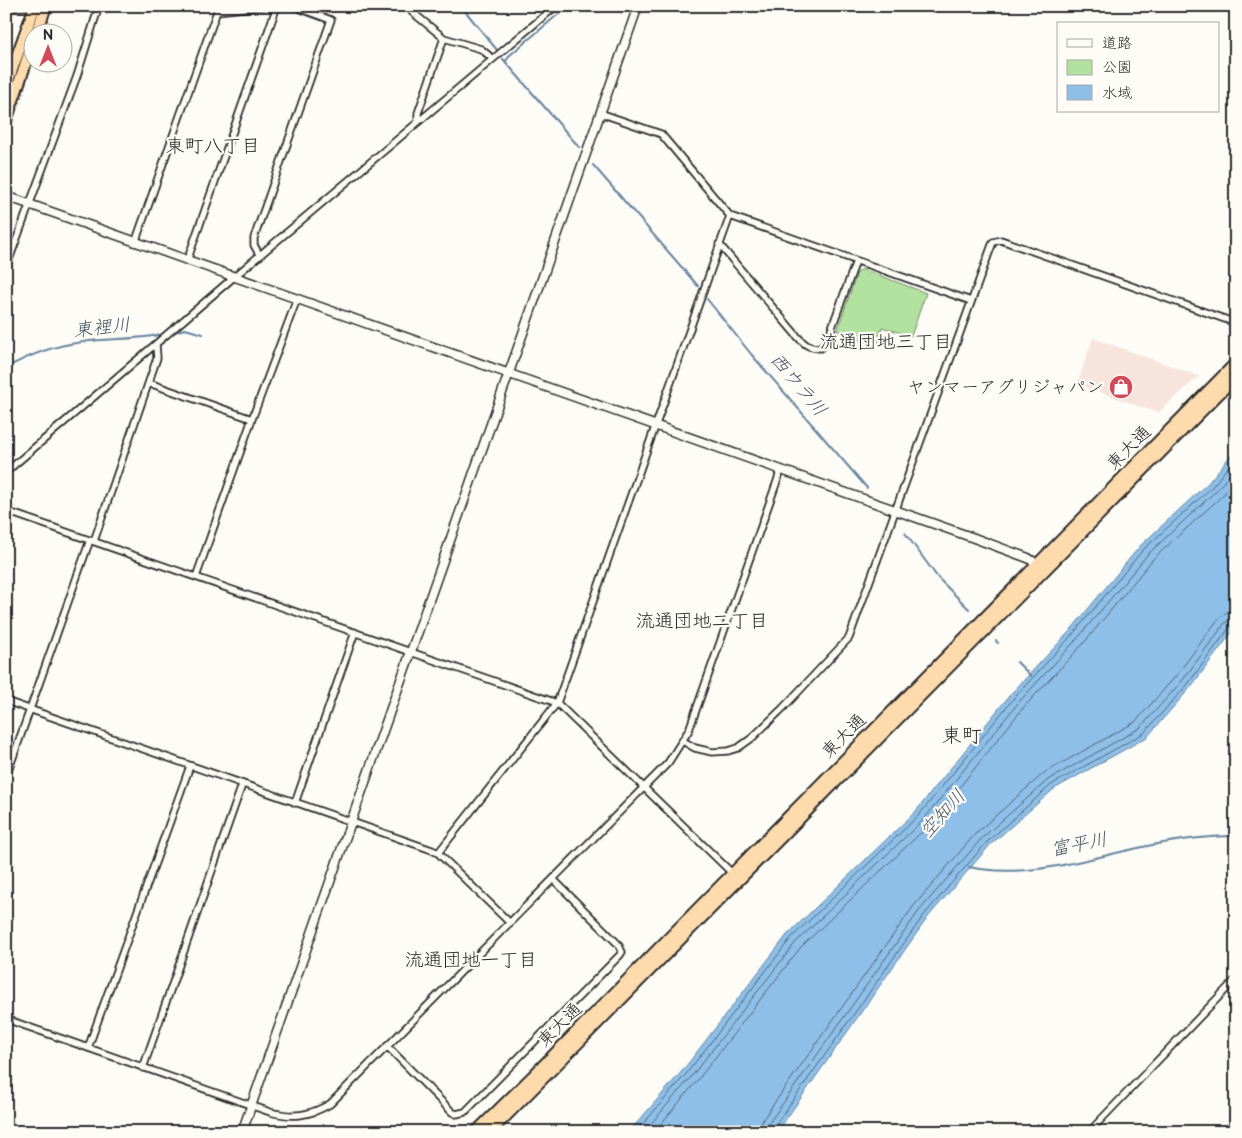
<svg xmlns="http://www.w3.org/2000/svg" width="1242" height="1138" font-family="'Balsamiq Sans','Klee One',sans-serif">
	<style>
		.built { fill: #f7e5dd }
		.green { fill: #b3e1a0; stroke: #6f8666 }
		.water { fill: #8dbfe9; stroke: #66849d }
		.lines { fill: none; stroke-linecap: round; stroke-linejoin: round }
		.shore { stroke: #526677; stroke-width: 1 }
		.stream { stroke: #66849d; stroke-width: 2 }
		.street-casing { stroke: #2b2b2b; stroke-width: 9 }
		.secondary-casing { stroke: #2b2b2b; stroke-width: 11 }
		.highway-casing { stroke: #2b2b2b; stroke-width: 14 }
		.street { stroke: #fdfcf7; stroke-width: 5.5 }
		.secondary { stroke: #fdfcf7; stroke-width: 8 }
		.highway { stroke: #fedbac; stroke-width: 10 }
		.labels { text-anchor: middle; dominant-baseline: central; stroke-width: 4.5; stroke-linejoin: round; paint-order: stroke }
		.poi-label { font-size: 18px; fill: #2b2b2b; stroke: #fdfcf7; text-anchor: end }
		.street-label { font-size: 18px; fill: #2b2b2b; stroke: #fdfcf7 }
		.neighbourhood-label { font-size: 19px; fill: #2b2b2b; stroke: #fdfcf7 }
		.water-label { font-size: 19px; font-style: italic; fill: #485764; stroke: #fdfcf7 }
		.quarter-label { font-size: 20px; fill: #2b2b2b; stroke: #fdfcf7 }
	</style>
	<rect width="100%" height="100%" fill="#fdfcf7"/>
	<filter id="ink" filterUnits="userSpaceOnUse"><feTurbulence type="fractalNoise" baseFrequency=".02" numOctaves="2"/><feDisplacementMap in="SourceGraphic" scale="10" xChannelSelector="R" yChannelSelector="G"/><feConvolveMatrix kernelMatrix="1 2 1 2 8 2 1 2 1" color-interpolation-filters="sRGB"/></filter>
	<g filter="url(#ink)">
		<path class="built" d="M1093,338L1199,376L1158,413L1077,384Z"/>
		<path class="green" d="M862,269L926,293L911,336L882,327L877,347L837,331L857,273Z"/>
		<path class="water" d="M1236,449V627L1190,688L1147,737L1054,789L990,845L928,917L777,1132H629L683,1070L787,935L916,811L1009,696L1069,632L1140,546L1208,483Z"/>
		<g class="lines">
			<path class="shore" d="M636,1132L687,1073L791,938L919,815L1013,699L1072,635L1143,550L1212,487L1236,457
				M644,1132L691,1077L796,942L924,819L1018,703L1077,639L1148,554L1216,491L1236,467
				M654,1132L697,1081L801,947L930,824L1023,708L1083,644L1153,559L1222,496L1236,479
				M759,1132L763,1119L913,907L976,833L1044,773L1135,722L1176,676L1219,618L1227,612L1236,611
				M767,1132L769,1123L919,911L982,838L1048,780L1140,728L1182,681L1225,623L1230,619H1236
				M773,1132L774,1127L924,915L987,842L1051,785L1144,733L1187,685L1230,627L1236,625"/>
			<path class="stream" d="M461,6L497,50
				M503,59L579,147
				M506,61L510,55L568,6
				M593,165L698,286
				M707,299L751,354L867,488
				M174,332L185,329L203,334
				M6,368C29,355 57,345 83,342C110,338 138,340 164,334
				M905,533L938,578L969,609
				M996,641L998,643
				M1017,662L1031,676
				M969,867C1026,879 1083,860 1138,848C1170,841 1203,836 1236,836"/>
			<g class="street-casing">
				<path id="street" d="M6,8L26,6
					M412,12L444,38L481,49L493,59
					M600,113L661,134L730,216L971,301
					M418,122V113L444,38
					M135,243L217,11L265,6
					M719,244L797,336C805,345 809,348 821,348L827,341L856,261
					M260,256L254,245V238L331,20L293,6
					M187,261L277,6
					M6,268L77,76L99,6
					M149,383L252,419
					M6,472L234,277L556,6
					M6,511L557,703L734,875
					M94,541L157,358L156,344
					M196,577L252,419L297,299
					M6,701L432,850L438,853L510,923
					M683,741L695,748L712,752L728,751L738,748L752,738L783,708L849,638L993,242L1001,240L1236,323
					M6,777L90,540
					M295,803L355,632
					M438,853L557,703L730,216
					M6,1019L270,1112C293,1118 309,1116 330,1104L668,763L689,730L781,470
					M387,1046L452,1112L456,1114L465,1112L620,955L622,952L618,944L553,879
					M88,1048L190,766
					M143,1068L242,785
					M1089,1132L1236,979"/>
			</g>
			<g class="secondary-casing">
				<path id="secondary" d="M6,196L974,538L1028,558L1042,567
					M242,1132L638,6"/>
			</g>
			<g class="highway-casing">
				<path id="highway" d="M37,32L46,6
					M6,86L35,6
					M6,121L32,45
					M476,1132L532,1077L1236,363
					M490,1132L1236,376"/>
			</g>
			<use href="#street" class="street"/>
			<use href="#secondary" class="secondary"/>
			<use href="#highway" class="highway"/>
		</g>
	</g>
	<defs>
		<g id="shop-disc" transform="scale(1.25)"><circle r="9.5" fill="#d1495b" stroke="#fdfcf7"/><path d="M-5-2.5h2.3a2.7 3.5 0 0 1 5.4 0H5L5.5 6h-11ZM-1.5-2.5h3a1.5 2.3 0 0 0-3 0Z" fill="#fff"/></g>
	</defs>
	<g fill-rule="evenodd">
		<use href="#shop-disc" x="1121" y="387"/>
	</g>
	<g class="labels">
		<g class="poi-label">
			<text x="1104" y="387">ヤンマーアグリジャパン</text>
		</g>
		<g class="street-label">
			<text transform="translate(1129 448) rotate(-45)">東大通</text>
			<text transform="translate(844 736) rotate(-45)">東大通</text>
			<text transform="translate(560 1025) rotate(-45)">東大通</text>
		</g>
		<g class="neighbourhood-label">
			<text x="213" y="146">東町八丁目</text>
			<text x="886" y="342">流通団地三丁目</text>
			<text x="702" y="621">流通団地二丁目</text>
			<text x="471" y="960">流通団地一丁目</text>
		</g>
		<g class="water-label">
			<text transform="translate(102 328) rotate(-6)">東裡川</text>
			<text transform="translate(798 385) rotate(50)">西ウラ川</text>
			<text transform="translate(943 814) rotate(-48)">空知川</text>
			<text transform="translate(1079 845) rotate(-11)">富平川</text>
		</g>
		<g class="quarter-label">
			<text x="962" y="736">東町</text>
		</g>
	</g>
	<rect width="1242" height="1138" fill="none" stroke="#fdfcf7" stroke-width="25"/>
	<rect x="12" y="12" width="1217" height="1113" fill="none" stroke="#2b2b2b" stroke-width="2" filter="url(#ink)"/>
	<rect x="1057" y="22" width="162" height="90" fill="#fdfcf7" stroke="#a9a8a5"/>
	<rect x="1067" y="39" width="25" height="8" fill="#fdfcf7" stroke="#a9a8a5"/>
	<text x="1102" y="48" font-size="15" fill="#2b2b2b">道路</text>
	<rect x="1067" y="60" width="25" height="15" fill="#b3e1a0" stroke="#a9a8a5"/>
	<text x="1102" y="72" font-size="15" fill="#2b2b2b">公園</text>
	<rect x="1067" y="85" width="25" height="15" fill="#8dbfe9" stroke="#a9a8a5"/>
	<text x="1102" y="98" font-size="15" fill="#2b2b2b">水域</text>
	<g transform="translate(48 48)"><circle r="24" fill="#fdfcf7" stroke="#a9a8a5"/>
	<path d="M0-4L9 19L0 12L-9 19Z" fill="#d1495b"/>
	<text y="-8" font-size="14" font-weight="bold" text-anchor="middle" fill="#2b2b2b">N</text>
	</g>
</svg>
